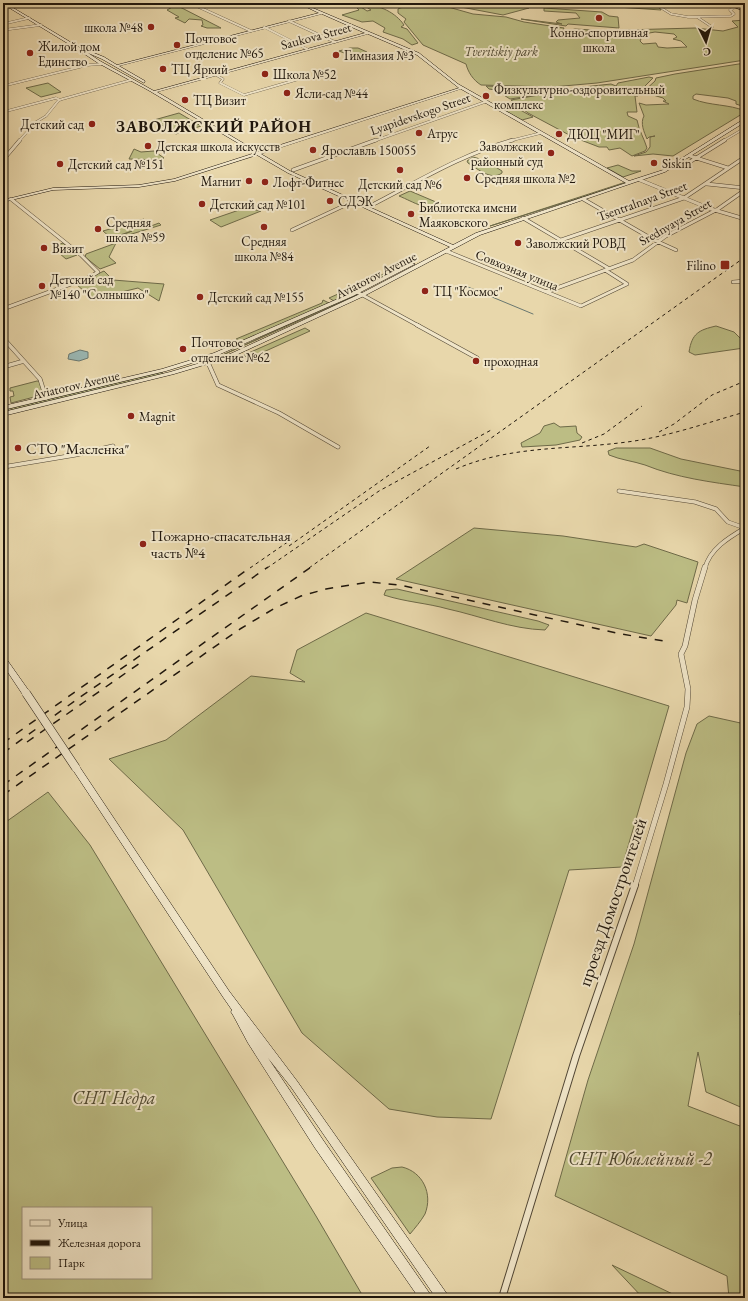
<svg xmlns="http://www.w3.org/2000/svg" width="748" height="1301" font-family="'EB Garamond',serif">
	<style>
		.green { fill: #bcbd84; stroke: #6e6a48; fill-rule: evenodd }
		.water { fill: #9ab7b3; stroke: #697770 }
		.lines { fill: none; stroke-linecap: round; stroke-linejoin: round }
		.stream { stroke: #697770; stroke-width: 1 }
		.street-far4-casing { stroke: #514634; stroke-width: 2.5 }
		.street-far3-casing { stroke: #514634; stroke-width: 4 }
		.street-far2-casing { stroke: #514634; stroke-width: 4.5 }
		.street-far1-casing { stroke: #514634; stroke-width: 6 }
		.street-casing { stroke: #514634; stroke-width: 8 }
		.secondary-casing { stroke: #1f160c; stroke-width: 1 }
		.street-far4 { stroke: #f0e5c8; stroke-width: 2 }
		.street-far3 { stroke: #f0e5c8; stroke-width: 3 }
		.street-far2 { stroke: #f0e5c8; stroke-width: 3.5 }
		.street-far1 { stroke: #f0e5c8; stroke-width: 5 }
		.street { stroke: #f0e5c8; stroke-width: 6 }
		.secondary { fill: #f0e5c8; fill-rule: evenodd }
		.rail-far1 { stroke: #1f160c; stroke-width: 1; stroke-dasharray: 3.5 3.5; stroke-linecap: butt }
		.rail { stroke: #1f160c; stroke-width: 1.5; stroke-dasharray: 8 8; stroke-linecap: butt }
		.secondary-bridge-casing { stroke: #1f160c; stroke-width: 9; stroke-linecap: butt }
		.secondary-bridge { stroke: #f0e5c8; stroke-width: 8 }
		.poi-dot { fill: #8f2418; stroke: #f0e5c8; stroke-width: 1.5 }
		.labels { text-anchor: middle; dominant-baseline: central; stroke-width: 4; stroke-linejoin: round; paint-order: stroke }
		.far-poi-label { font-size: 13px; fill: #1f160c; stroke: #f0e5c8; text-anchor: start }
		.far-street-label { font-size: 13px; fill: #1f160c; stroke: #f0e5c8 }
		.far-park-label { font-size: 13px; font-style: italic; fill: #4e4830; stroke: #f0e5c8 }
		.poi-label { font-size: 15px; fill: #1f160c; stroke: #f0e5c8; text-anchor: start }
		.far-district-label { font-size: 16px; font-weight: bold; letter-spacing: 1px; fill: #1f160c; stroke: #f0e5c8 }
		.near-street-label { font-size: 18px; fill: #1f160c; stroke: #f0e5c8 }
		.near-park-label { font-size: 18px; font-style: italic; fill: #4e4830; stroke: #f0e5c8 }
	</style>
	<rect width="100%" height="100%" fill="#e8d7ab"/>
	<filter id="stains"><feTurbulence type="fractalNoise" baseFrequency=".005" numOctaves="4"/><feColorMatrix values="0 0 0 0 .2 0 0 0 0 .09 0 0 0 0 .02 0 0 0 .5 -.17"/></filter>
	<radialGradient id="worn" r=".72"><stop offset=".6" stop-color="#630" stop-opacity="0"/><stop offset="1" stop-color="#630" stop-opacity=".3"/></radialGradient>
	<path class="green" d="M420,3H434L473,14L506,17L524,22L564,28L563,30L553,35L568,38L563,35V32L575,29L592,30L583,32L622,34L624,30L695,28L723,31L738,27L732,21L745,20V60L597,83L552,87L481,85C473,80 468,72 466,64L423,45L404,22L406,19L398,13V9L400,8ZM655,32L674,34L677,37L673,39L681,41L687,47L667,48L658,47L656,43L643,44L640,41L641,39L638,35Z
		M440,3H503L529,8L503,15Z
		M559,3L658,6L661,10Z
		M176,5L221,28H207L201,26L203,25L202,20L189,19L185,23L175,18L179,17L167,10Z
		M365,6C379,4 396,13 404,25L401,27L407,29L418,43L412,45L403,39L383,32L385,28L373,21L362,22L342,15L359,10L357,8L361,7L367,11L371,10Z
		M544,8L602,12L609,16L618,17L619,28L568,24L566,26L521,19L562,24L556,22L558,20L580,18L576,13L544,11Z
		M350,48H358L367,52L366,55L368,56H352L339,51Z
		M745,63V107L736,104V101L728,98L696,94L693,96V99C710,106 729,104 745,111L742,114L673,156L653,154L634,156L646,152L650,147V137L655,136L649,137L647,139C644,132 640,123 644,116L639,103L646,105L669,104L663,101H666L663,98L643,92L655,81L656,78L675,74Z
		M649,77L653,78L643,88L638,96H635L637,112H627L628,116L637,120C639,131 644,138 647,148L645,151L632,156L620,148L609,150L607,147H599L573,137L528,113L511,100L583,87L611,84L616,86L618,83Z
		M48,83L61,92L41,97L26,88Z
		M486,86L551,89L557,92L510,99L496,90L489,89Z
		M513,106L533,117L522,120L502,109Z
		M179,113L201,126L176,134L154,120Z
		M134,149L141,152L154,151L164,158L160,160L129,159Z
		M473,157L484,160L502,171V173C491,181 478,169 468,163L467,161Z
		M618,165L632,171H641L623,177L607,168Z
		M626,182L627,183L490,226Z
		M410,191L443,205C427,212 414,202 399,196Z
		M245,208L261,211L221,227L210,220Z
		M144,219L151,226L159,223L161,225L122,237L120,236L132,231L111,238L103,231Z
		M63,243L77,255L66,259L52,247Z
		M116,243L109,257L116,263L100,269L85,257L86,254Z
		M404,266L334,301L329,298L397,268Z
		M104,271L113,280L164,284L159,301L138,288L93,299L76,284Z
		M355,294L357,295L216,358Z
		M323,300L329,303L241,343L236,339L322,303Z
		M716,326L734,332L745,343L744,348L695,355L689,352C692,333 699,330 716,326Z
		M305,328L310,331L248,359L244,355Z
		M162,372L163,374L3,412V410Z
		M37,381H40L42,387V395L11,403L10,397L14,396L13,391H10V388Z
		M554,423L560,427L576,426L577,433L582,437L580,440L556,445L522,447L521,443L540,433L544,426Z
		M616,448H650L681,459L745,472V487C711,482 677,478 645,465C633,461 621,460 609,455L608,451Z
		M474,528L563,536L636,547L644,544L698,562L687,603L677,600L676,605L651,636L396,579Z
		M397,589L538,621L549,625L545,630C511,629 480,616 448,609C427,603 405,602 384,595L386,590Z
		M366,613L669,706L622,867L569,870L491,1119L437,1117L389,1109L302,1033L183,830L109,759L166,740L251,676L305,682L290,673L297,650Z
		M709,716L745,724V997L742,996L740,1015L745,1018V1109L706,1092L698,1052L688,1106L745,1128V1298H729L727,1276L555,1196L588,1080L634,944L686,753L697,724Z
		M48,792L90,845L316,1216L364,1298H3V824ZM23,1208H151V1278H23Z
		M402,1167C423,1172 433,1194 425,1214C421,1221 415,1228 410,1234L371,1178L392,1168Z
		M612,1265L681,1298H643Z"/>
	<path class="water" d="M80,350L88,352V358L79,361L68,359L69,354Z"/>
	<g class="lines">
		<path class="stream" d="M468,287L533,314"/>
		<g class="street-far4-casing">
			<path id="street-far4" d="M190,3L251,31
				M591,3L655,4L671,14L688,17L731,16L734,14L730,10L736,7
				M131,6L144,3
				M697,17L712,27
				M289,21L335,42
				M3,24L29,18
				M264,27L307,49
				M3,30L41,25
				M216,75L223,79L220,83L244,95L306,77
				M3,86L88,65L102,64
				M3,112L56,98L60,100
				M19,141L36,122L46,116L59,100L131,80
				M374,141L485,102
				M509,141L541,133
				M723,141L745,128"/>
		</g>
		<g class="street-far3-casing">
			<path id="street-far3" d="M690,156L728,168
				M3,160L20,140
				M680,168L725,140
				M293,170L376,140
				M640,180L711,209L745,219
				M707,184L745,188
				M583,199L654,240L676,250
				M370,206C417,182 462,154 513,140
				M523,218L608,268
				M292,230L352,202
				M561,240L684,198L745,157
				M446,251L581,306L627,284
				M605,270L627,284
				M733,282L745,281
				M357,292L419,326
				M546,292L633,260L666,236L718,209L745,190
				M3,309L90,277L98,272L81,255L11,199"/>
		</g>
		<g class="street-far2-casing">
			<path id="street-far2" d="M417,325L477,358
				M3,338L40,379L46,398
				M206,358L218,385L279,413L338,447
				M3,367L24,361
				M3,467L75,455L113,446
				M619,491L695,502L716,509L728,522L745,528
				M705,568C710,549 728,538 745,528"/>
		</g>
		<g class="street-far1-casing">
			<path id="street-far1" d="M635,886L666,784L687,707L688,689L681,654L685,646L695,600L705,567"/>
		</g>
		<g class="street-casing">
			<path id="street" d="M502,1298L576,1056L635,885"/>
		</g>
		<g class="secondary-casing">
			<path id="secondary" d="M3,3H5L87,52L89,51L104,57L117,65L319,13L298,3H301L419,53L458,84L629,181L663,170L744,119H745V122L665,172L480,235L364,296L234,356L174,374L3,416V412L170,372L230,354L360,294L450,247L288,173L257,155L175,181L139,187L53,190L3,202V200L53,188L139,185L174,179L255,153L148,90L98,63L77,49L3,4ZM322,14L365,33L154,91L100,61L88,53L102,59L144,83L145,81L119,66ZM368,34L417,55L459,88L258,152L157,92ZM461,89L626,183L476,233L453,245L290,171L261,154Z
				M723,3H727L745,9V11Z
				M411,263L415,264L353,296L218,355L166,371L3,410V406L162,369L214,353L349,294Z
				M3,656L5,657L29,691L30,693L29,695H23L3,665Z
				M76,765L79,766L229,991L297,1081L447,1294L449,1298H436L291,1087L268,1058L323,1140L430,1294L432,1298H419L315,1148L248,1043L233,1015L231,1012L232,1010L223,997L73,770L72,768L73,766Z"/>
		</g>
		<use href="#street-far4" class="street-far4"/>
		<use href="#street-far3" class="street-far3"/>
		<use href="#street-far2" class="street-far2"/>
		<use href="#street-far1" class="street-far1"/>
		<use href="#street" class="street"/>
		<use href="#secondary" class="secondary"/>
		<path class="rail-far1" d="M740,3L745,6
			M659,432L674,424L712,395L745,381
			M582,443L604,434L642,406
			M456,469C512,445 568,450 627,442C667,437 706,423 745,412
			M289,546L430,446
			M250,568L292,539
			M267,568L379,491L493,429
			M309,568L745,257"/>
		<path class="rail" d="M27,742L140,663
			M3,743L251,567
			M3,753L76,700L268,567
			M3,785L311,567
			M3,795L240,629L275,608L301,596L326,589L369,582L400,585L621,634L664,641"/>
		<g class="secondary-bridge-casing">
			<path id="secondary-bridge" d="M26,693L76,768"/>
		</g>
		<use href="#secondary-bridge" class="secondary-bridge"/>
	</g>
	<g class="poi-dot">
		<circle cx="599" cy="18" r="4"/>
		<circle cx="151" cy="27" r="4"/>
		<circle cx="177" cy="45" r="4"/>
		<circle cx="30" cy="53" r="4"/>
		<circle cx="336" cy="55" r="4"/>
		<circle cx="163" cy="69" r="4"/>
		<circle cx="265" cy="74" r="4"/>
		<circle cx="287" cy="93" r="4"/>
		<circle cx="486" cy="96" r="4"/>
		<circle cx="185" cy="100" r="4"/>
		<circle cx="92" cy="124" r="4"/>
		<circle cx="419" cy="133" r="4"/>
		<circle cx="559" cy="134" r="4"/>
		<circle cx="148" cy="146" r="4"/>
		<circle cx="313" cy="150" r="4"/>
		<circle cx="551" cy="153" r="4"/>
		<circle cx="654" cy="163" r="4"/>
		<circle cx="60" cy="164" r="4"/>
		<circle cx="400" cy="170" r="4"/>
		<circle cx="467" cy="178" r="4"/>
		<circle cx="249" cy="181" r="4"/>
		<circle cx="265" cy="182" r="4"/>
		<circle cx="330" cy="201" r="4"/>
		<circle cx="202" cy="204" r="4"/>
		<circle cx="411" cy="214" r="4"/>
		<circle cx="264" cy="227" r="4"/>
		<circle cx="98" cy="229" r="4"/>
		<circle cx="518" cy="243" r="4"/>
		<circle cx="44" cy="248" r="4"/>
		<rect x="720" y="260" width="10" height="10" rx="2"/>
		<circle cx="42" cy="286" r="4"/>
		<circle cx="425" cy="291" r="4"/>
		<circle cx="200" cy="297" r="4"/>
		<circle cx="183" cy="349" r="4"/>
		<circle cx="476" cy="361" r="4"/>
		<circle cx="131" cy="416" r="4"/>
		<circle cx="18" cy="448" r="4"/>
		<circle cx="143" cy="544" r="4"/>
	</g>
	<g class="labels">
		<g class="far-poi-label">
			<text x="143" y="27" text-anchor="end">школа №48</text>
			<text x="599" y="32" text-anchor="middle">Конно-спортивная<tspan x="599" dy="15">школа</tspan></text>
			<text x="185" y="38">Почтовое<tspan x="185" dy="15">отделение №65</tspan></text>
			<text x="38" y="46">Жилой дом<tspan x="38" dy="15">Единство</tspan></text>
			<text x="344" y="55">Гимназия №3</text>
			<text x="171" y="69">ТЦ Яркий</text>
			<text x="273" y="74">Школа №52</text>
			<text x="494" y="89">Физкультурно-оздоровительный<tspan x="494" dy="15">комплекс</tspan></text>
			<text x="295" y="93">Ясли-сад №44</text>
			<text x="193" y="100">ТЦ Визит</text>
			<text x="84" y="124" text-anchor="end">Детский сад</text>
			<text x="427" y="133">Атрус</text>
			<text x="567" y="134">ДЮЦ "МИГ"</text>
			<text x="156" y="146">Детская школа искусств</text>
			<text x="543" y="146" text-anchor="end">Заволжский<tspan x="543" dy="15">районный суд</tspan></text>
			<text x="321" y="150">Ярославль 150055</text>
			<text x="662" y="163">Siskin</text>
			<text x="68" y="164">Детский сад №151</text>
			<text x="475" y="178">Средняя школа №2</text>
			<text x="241" y="181" text-anchor="end">Магнит</text>
			<text x="273" y="182">Лофт-Фитнес</text>
			<text x="400" y="184" text-anchor="middle">Детский сад №6</text>
			<text x="338" y="201">СДЭК</text>
			<text x="210" y="204">Детский сад №101</text>
			<text x="419" y="207">Библиотека имени<tspan x="419" dy="15">Маяковского</tspan></text>
			<text x="106" y="222">Средняя<tspan x="106" dy="15">школа №59</tspan></text>
			<text x="264" y="241" text-anchor="middle">Средняя<tspan x="264" dy="15">школа №84</tspan></text>
			<text x="526" y="243">Заволжский РОВД</text>
			<text x="52" y="248">Визит</text>
			<text x="716" y="265" text-anchor="end">Filino</text>
			<text x="50" y="279">Детский сад<tspan x="50" dy="15">№140 "Солнышко"</tspan></text>
			<text x="433" y="291">ТЦ "Космос"</text>
			<text x="208" y="297">Детский сад №155</text>
			<text x="191" y="342">Почтовое<tspan x="191" dy="15">отделение №62</tspan></text>
			<text x="484" y="361">проходная</text>
			<text x="139" y="416">Magnit</text>
		</g>
		<g class="far-street-label">
			<text transform="translate(316 36) rotate(-15)">Saukova Street</text>
			<text transform="translate(420 114) rotate(-19)">Lyapidevskogo Street</text>
			<text transform="translate(642 201) rotate(-20)">Tsentralnaya Street</text>
			<text transform="translate(675 222) rotate(-30)">Srednyaya Street</text>
			<text transform="translate(517 270) rotate(22)">Совхозная улица</text>
			<text transform="translate(376 275) rotate(-27)">Aviatorov Avenue</text>
			<text transform="translate(76 385) rotate(-13)">Aviatorov Avenue</text>
		</g>
		<g class="far-park-label">
			<text x="501" y="51">Tveritskiy park</text>
		</g>
		<g class="poi-label">
			<text x="26" y="448">СТО "Масленка"</text>
			<text x="151" y="535">Пожарно-спасательная<tspan x="151" dy="17">часть №4</tspan></text>
		</g>
		<g class="far-district-label">
			<text x="214" y="126">ЗАВОЛЖСКИЙ РАЙОН</text>
		</g>
		<g class="near-street-label">
			<text transform="translate(612 902) rotate(-71)">проезд Домостроителей</text>
		</g>
		<g class="near-park-label">
			<text x="114" y="1097">СНТ Недра</text>
			<text x="640" y="1158">СНТ Юбилейный -2</text>
		</g>
	</g>
	<rect width="748" height="1301" fill="none" stroke="#e8d7ab" stroke-width="16"/>
	<rect x="4" y="4" width="740" height="1293" fill="none" stroke="#1f160c" stroke-width="2"/>
	<rect x="8" y="8" width="732" height="1285" fill="none" stroke="#1f160c"/>
	<rect x="22" y="1207" width="130" height="72" fill="#f0e5c8" stroke="#9c927d"/>
	<rect x="30" y="1220" width="20" height="6" fill="#f0e5c8" stroke="#9c927d"/>
	<text x="58" y="1227" font-size="12" fill="#1f160c">Улица</text>
	<rect x="30" y="1240" width="20" height="6" fill="#1f160c" stroke="#9c927d"/>
	<text x="58" y="1247" font-size="12" fill="#1f160c">Железная дорога</text>
	<rect x="30" y="1257" width="20" height="12" fill="#bcbd84" stroke="#9c927d"/>
	<text x="58" y="1267" font-size="12" fill="#1f160c">Парк</text>
	<g transform="translate(706 42) rotate(175)" stroke="#f0e5c8" stroke-width="3" paint-order="stroke">
	<path d="M0-3L7 15L0 10L-7 15Z" fill="#1f160c"/>
	<text y="-6" font-size="11" font-weight="bold" text-anchor="middle" fill="#1f160c">С</text>
	</g>
	<rect width="100%" height="100%" filter="url(#stains)"/>
	<rect width="100%" height="100%" fill="url(#worn)"/>
</svg>
